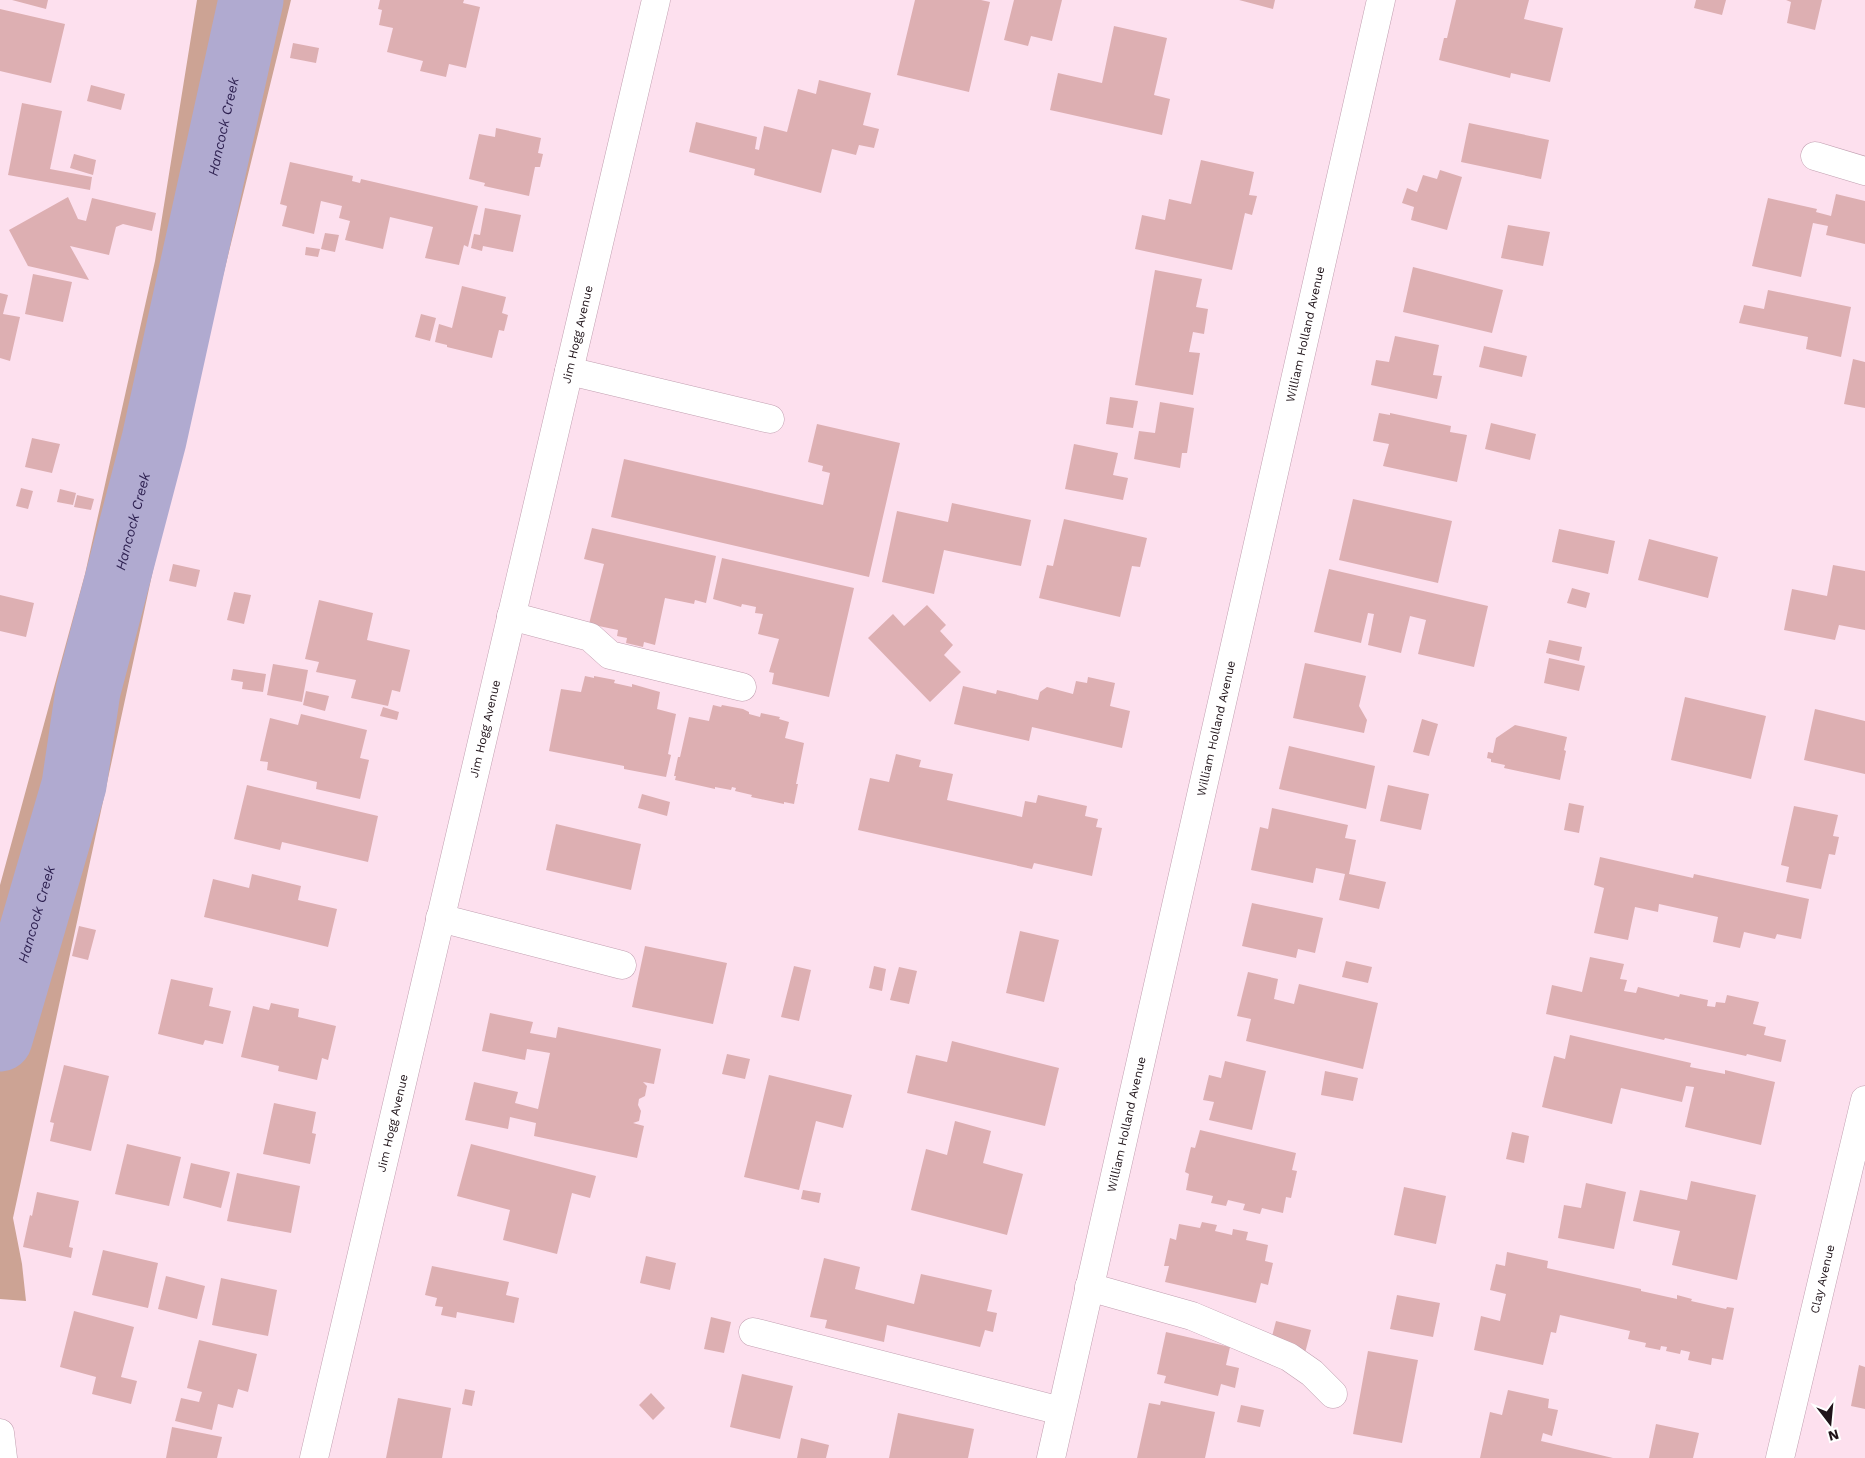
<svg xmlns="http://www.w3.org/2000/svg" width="1865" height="1458" font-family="'Work Sans',sans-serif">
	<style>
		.forest { fill: #cca394 }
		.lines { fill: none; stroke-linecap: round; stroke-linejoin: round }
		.river { stroke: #b0aad0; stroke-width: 65 }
		.building { fill: #ddafb2 }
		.minor-casing { stroke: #c19fb0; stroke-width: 29 }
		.minor { stroke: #fff; stroke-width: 28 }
		.labels { text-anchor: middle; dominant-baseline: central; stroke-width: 4; stroke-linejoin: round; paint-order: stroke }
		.street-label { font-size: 12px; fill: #20141a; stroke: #fff }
		.water-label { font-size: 14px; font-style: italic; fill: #2c1f4f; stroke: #fff }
	</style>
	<rect width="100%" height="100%" fill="#fde0ee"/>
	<path class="forest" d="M197,0H291L171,487L13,1218L22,1264L26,1301L0,1299V885L85,574L155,261Z"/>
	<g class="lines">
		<path class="river" id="s1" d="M0,1039L74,785L88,691L154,440L251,0"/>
	</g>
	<path class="building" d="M12,0H48L46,9Z
		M380,0H464L463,3L480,7L466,68L449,64L446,77L420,71L423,61L387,52L393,28L379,25L382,10L378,9Z
		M915,0H981L990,2L969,92L897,75Z
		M1014,0H1062L1052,41L1031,36L1028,46L1004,40Z
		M1239,0H1275L1273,9Z
		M1456,0H1529L1524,19L1563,28L1550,82L1511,73L1510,78L1439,60L1444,38H1447Z
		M1696,0H1726L1722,15L1694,8Z
		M1786,0H1822L1815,30L1787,23L1791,2Z
		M0,9L65,24L51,83L0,71Z
		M1114,26L1167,38L1154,95L1170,99L1162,135L1050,110L1058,73L1102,83Z
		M293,43L319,48L316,63L290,58Z
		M819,80L871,93L863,125L879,129L874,148L859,145L856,155L832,149L821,193L754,175L755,169L689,152L696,122L757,137L755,149L759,150L764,126L787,132L798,89L816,94Z
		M91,85L125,94L121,110L87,101Z
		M22,103L62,111L50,169L92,177L90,190L8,175Z
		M1469,123L1549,140L1541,179L1461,162Z
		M496,128L541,138L538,153L543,154L540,167H535L529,196L484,186L485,183L469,179L479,134L495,137Z
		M74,154L96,160L93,175L70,168Z
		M1201,160L1254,172L1249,195L1257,196L1252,215L1245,213L1232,270L1135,249L1142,215L1165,220L1169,199L1191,204Z
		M290,162L353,176L352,181L360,183L361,179L478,206L468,247L464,245L459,265L425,258L433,227L390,217L383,249L345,240L350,221L339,218L342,206L321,201L314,234L282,226L287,206L280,204Z
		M1440,170L1462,177L1447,230L1411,220L1414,207L1402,203L1407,188L1417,192L1423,175L1437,179Z
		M1836,194L1865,201V244L1826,235L1828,226L1813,223L1801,277L1752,266L1768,198L1817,209L1816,212L1831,216Z
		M68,197L78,219L86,221L92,198L156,213L152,231L123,224L116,227L109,255L70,246L89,280L28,266L9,230Z
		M485,208L521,215L513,252L483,246L482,251L471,248L474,234L480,235Z
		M1508,225L1550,232L1543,266L1501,258Z
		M325,233L339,235L335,252L321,249Z
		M306,247L320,249L318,257L305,255Z
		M1413,267L1503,290L1492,333L1403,312Z
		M1155,270L1202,279L1196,307L1208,309L1204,334L1193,332L1189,352L1200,353L1193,395L1135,385Z
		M33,274L72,282L63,322L25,314Z
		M462,286L506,297L502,313L508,315L504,331L499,330L492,358L447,347V345L435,342L439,324L452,328Z
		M1768,290L1851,307L1841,357L1806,349L1808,337L1739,323L1744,305L1764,309Z
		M0,293L8,295L3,314L20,317L10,361L0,358Z
		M421,314L436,318L430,341L415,337Z
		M1395,336L1439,345L1433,375L1442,376L1437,399L1371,385L1376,360L1389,362Z
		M1484,346L1527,356L1522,377L1479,367Z
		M1853,359L1865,362V408L1844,404Z
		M1110,397L1138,401L1133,428L1106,424Z
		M1160,402L1194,408L1187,453H1182L1180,468L1134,459L1139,431L1155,433Z
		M1379,413L1390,415V413L1451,426L1450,432L1467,435L1457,482L1383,466L1389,444L1373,441Z
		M1491,423L1536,434L1530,460L1485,449Z
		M817,424L900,443L869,577L611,517L624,459L823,505L830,473L822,471L823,466L808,462Z
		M32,438L60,444L52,473L25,467Z
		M1074,444L1118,453L1113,475L1128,478L1123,500L1065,489Z
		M21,488L33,491L28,509L16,506Z
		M60,489L76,493L73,505L57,502Z
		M77,495L94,499L91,510L74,507Z
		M1353,499L1452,521L1438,583L1339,560Z
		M952,503L1031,520L1021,566L944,550L934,594L882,582L897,511L948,522Z
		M1064,519L1147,538L1140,567L1132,566L1120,617L1039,598L1047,565L1053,566Z
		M592,528L716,556L706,603L695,600L694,604L665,598L655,645L644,642L643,647L626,643L627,638L617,636L618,630L589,624L604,564L584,559Z
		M1559,529L1615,541L1608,574L1552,562Z
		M1649,539L1718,557L1708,598L1638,580Z
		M722,558L854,588L829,697L772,684L774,673L769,672L779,639L758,634L763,614L755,613L756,607L742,604L741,607L713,599Z
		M173,564L200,570L196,587L169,581Z
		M1833,565L1865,571V630L1839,625L1835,640L1784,630L1792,589L1827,596Z
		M1329,569L1488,606L1474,667L1418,654L1426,620L1410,616L1401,653L1368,645L1374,614L1368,613L1361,643L1314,632Z
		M1572,588L1590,593L1586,608L1567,603Z
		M234,592L251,595L244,624L227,620Z
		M0,595L34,603L26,637L0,631Z
		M319,600L373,613L367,640L410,650L400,692L392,690L388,706L351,698L356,680L316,672L319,662L305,659Z
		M927,605L946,625L940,631L953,645L944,655L961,672L930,702L868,638L893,614L904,626Z
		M1549,640L1582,647L1579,661L1546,653Z
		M1549,658L1585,666L1579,691L1544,683Z
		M1305,663L1366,676L1359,706L1367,720L1364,733L1293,718Z
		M273,664L308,670L302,702L267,695Z
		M233,669L266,674L263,692L242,689L243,682L231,680Z
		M585,676L594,678V676L615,680L614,683L632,687V684L660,692L657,709L676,714L668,754L671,755L666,777L624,769V766L549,751L561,689L581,692Z
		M1088,677L1115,683L1110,706L1130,711L1122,748L1032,727L1029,741L954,724L963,686L996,694L997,690L1038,700L1040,692L1047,687L1073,694L1076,681L1087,683Z
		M306,691L329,696L325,711L303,705Z
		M1685,697L1766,716L1751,779L1671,760Z
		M713,705L721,707L722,705L743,709L749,712V714L760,717L761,713L780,717L779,719L789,722L785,738L804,743L796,784H798L794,804L784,802V804L751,797L752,795L735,791L736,788L732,787L731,790L715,787V789L675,780L676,776H674L678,757H680L689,717L709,721Z
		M383,707L399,712L397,720L380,716Z
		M1815,709L1865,721V774L1804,760Z
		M301,714L367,730L360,758L369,760L360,799L316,789L317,782L267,770L268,762L260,761L270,718L298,725Z
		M1422,719L1438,724L1429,756L1413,752Z
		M1515,725L1567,737L1564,750L1566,751L1560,780L1504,768L1505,765L1491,762V759L1487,758L1488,752L1493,753L1496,738Z
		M1289,746L1375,766L1366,809L1279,789Z
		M896,754L921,760L919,767L953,774L947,800L1022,817L1025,801L1036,803L1038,795L1087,806L1085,816L1098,819L1096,827L1102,828L1092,876L1034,863L1032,869L858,830L870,778L889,782Z
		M247,785L378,816L368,862L282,842L280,850L234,839Z
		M1388,785L1429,794L1421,830L1380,821Z
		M642,794L670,802L667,816L638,808Z
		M1569,803L1584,806L1579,833L1564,830Z
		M1794,806L1838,815L1833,836L1839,837L1835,855L1829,854L1821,889L1786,882L1789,867L1781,865Z
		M1272,808L1348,825L1345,838L1356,840L1349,874L1386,882L1379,909L1339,900L1345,874L1316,868L1313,883L1251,870L1260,827L1268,829Z
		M556,824L641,844L631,890L546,870Z
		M1600,857L1693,878L1694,874L1809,899L1801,939L1777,934L1775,939L1744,932L1740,948L1713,942L1718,917L1659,904L1658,912L1635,907L1628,940L1594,933L1604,888L1594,885Z
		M252,874L301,886L298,900L337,909L328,947L204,917L213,879L249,888Z
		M1252,903L1323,918L1315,953L1298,949L1296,958L1242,946Z
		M79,926L96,930L88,960L72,956Z
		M1020,931L1059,940L1044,1002L1006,993Z
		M645,946L727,963L713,1024L632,1007Z
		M1590,957L1624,964L1620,979L1627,980L1624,991L1636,993L1638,987L1679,997L1680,994L1708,1000L1707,1006L1715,1007L1716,1002L1725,1003L1727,995L1759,1002L1753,1024L1766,1027L1764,1035L1786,1040L1781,1062L1747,1054L1746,1056L1665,1038L1664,1040L1546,1014L1552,985L1582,992Z
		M1346,961L1372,967L1368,983L1342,977Z
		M794,966L811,970L799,1021L781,1017Z
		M874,966L886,969L882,991L869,988Z
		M899,967L917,971L909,1004L890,1000Z
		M1248,972L1278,979L1274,999L1294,1004L1299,984L1378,1003L1363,1069L1246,1041L1251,1019L1237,1016Z
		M171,979L213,988L209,1006L231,1011L223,1044L205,1040L203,1045L158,1034Z
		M271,1003L299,1009L298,1017L336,1026L328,1060L322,1058L317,1080L278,1071L279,1066L241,1057L253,1006L269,1010Z
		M490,1013L533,1022L530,1033L556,1038L558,1027L661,1049L654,1084L643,1082L647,1086L645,1096L639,1099L638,1105L641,1111L639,1121L633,1123L644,1126L637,1158L534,1136L536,1123L510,1117L508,1129L465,1120L474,1082L518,1092L515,1103L538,1109L550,1053L527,1049L525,1060L482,1051Z
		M1570,1035L1691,1063L1690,1067L1725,1074V1070L1775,1082L1761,1145L1685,1127L1694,1087L1686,1086L1682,1102L1621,1088L1612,1124L1542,1107L1554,1056L1565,1059Z
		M952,1041L1059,1068L1045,1126L907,1093L916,1055L947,1062Z
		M727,1054L750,1059L745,1079L722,1074Z
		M1225,1061L1266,1071L1252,1130L1209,1120L1214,1102L1203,1100L1209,1075L1221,1078Z
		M64,1065L109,1076L91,1151L50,1141L54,1123L50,1122Z
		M1325,1071L1358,1078L1353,1101L1321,1095Z
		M769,1075L852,1095L843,1128L816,1121L799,1190L744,1177Z
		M274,1103L316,1112L312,1133L316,1134L310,1164L263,1154Z
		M955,1121L991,1131L983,1163L1023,1174L1007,1235L911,1210L926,1149L947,1155Z
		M1200,1130L1296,1153L1292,1170L1297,1171L1291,1198L1286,1197L1283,1213L1262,1208L1260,1214L1243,1210L1245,1204L1228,1200L1226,1206L1211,1203L1213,1196L1186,1190L1189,1174L1185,1172L1191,1147L1195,1148Z
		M1512,1132L1529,1136L1524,1163L1506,1159Z
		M127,1144L181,1157L169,1206L115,1194Z
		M471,1144L596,1176L590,1198L572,1193L557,1254L503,1240L510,1210L457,1196Z
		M191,1163L230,1172L221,1208L183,1198Z
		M237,1173L300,1186L291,1233L227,1221Z
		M1691,1181L1756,1195L1737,1280L1672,1265L1680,1231L1633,1221L1640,1190L1687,1200Z
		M1586,1183L1626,1192L1614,1249L1558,1238L1564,1205L1581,1208Z
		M1404,1187L1446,1196L1436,1244L1394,1235Z
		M803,1190L821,1193L819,1203L801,1199Z
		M37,1192L79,1201L69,1247L73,1248L71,1258L23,1247L30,1215L32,1216Z
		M1202,1222L1217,1225L1215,1231L1232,1235L1233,1229L1248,1232L1246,1240L1268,1245L1265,1261L1273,1263L1268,1285L1261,1283L1256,1303L1165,1282L1169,1266H1164L1170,1238L1176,1240L1179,1224L1200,1228Z
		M103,1250L158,1263L148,1308L92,1295Z
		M1507,1252L1548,1261L1547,1268L1641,1289V1291L1677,1299V1295L1692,1299L1691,1301L1726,1309L1727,1307L1734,1308L1723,1360L1712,1358L1711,1365L1688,1360L1690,1352L1681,1350L1680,1354L1666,1351L1667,1347L1661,1346L1660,1350L1645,1347L1646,1343L1628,1339L1630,1331L1560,1315L1556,1333L1551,1332L1543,1365L1474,1350L1481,1316L1500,1321L1506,1294L1490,1290L1496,1264L1505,1266Z
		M646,1256L676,1263L670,1290L640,1283Z
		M824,1258L860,1267L855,1289L914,1304L921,1274L992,1290L987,1311L997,1313L993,1332L985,1330L980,1347L887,1325L884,1342L825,1328L827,1320L810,1317Z
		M432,1266L509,1282L506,1295L519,1298L514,1323L457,1312L456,1318L441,1315L443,1307L435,1306L437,1298L425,1295Z
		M166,1276L205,1286L197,1319L158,1309Z
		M221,1278L277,1290L268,1336L212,1325Z
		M1397,1295L1440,1303L1433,1337L1390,1329Z
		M74,1311L134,1327L121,1377L137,1381L131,1404L92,1394L96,1377L60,1367Z
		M711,1317L731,1322L724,1353L704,1349Z
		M1276,1321L1311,1330L1305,1353L1270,1344Z
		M1166,1332L1230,1347L1226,1365L1239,1368L1235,1388L1221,1384L1218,1396L1164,1383L1166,1376L1157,1374Z
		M199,1340L257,1354L248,1392L238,1389L233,1408L218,1404L212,1430L175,1421L181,1398L199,1402L202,1392L187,1388Z
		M1368,1351L1418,1360L1402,1443L1353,1434Z
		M1859,1365L1865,1367V1409L1851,1406Z
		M742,1374L793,1386L780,1439L730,1427Z
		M465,1389L475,1391L472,1406L462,1404Z
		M1508,1390L1549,1399L1548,1408L1558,1410L1552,1436L1543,1433L1541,1441L1613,1458H1480L1490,1412L1502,1415Z
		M651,1393L665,1408L653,1420L639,1405Z
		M398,1398L451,1408L442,1458H386Z
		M1161,1401L1215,1412L1205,1458H1137L1149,1403L1160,1405Z
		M1241,1405L1264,1410L1260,1427L1237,1422Z
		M898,1413L974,1429L968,1458H889Z
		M1656,1424L1699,1433L1693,1458H1649Z
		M172,1427L222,1437L217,1458H166Z
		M801,1438L829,1445L826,1458H797Z"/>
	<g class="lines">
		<g class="minor-casing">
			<g id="minor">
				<path d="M1815,156L1865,171"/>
				<path d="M569,371L770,419"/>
				<path d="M511,616L590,637L610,655L742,687"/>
				<path d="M440,918L622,965"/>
				<path d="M1089,1287L1192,1316L1289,1357L1312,1373L1333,1394"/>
				<path d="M753,1332L1061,1411"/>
				<path d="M0,1433L3,1458"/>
				<path id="s2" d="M314,1458L656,0"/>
				<path id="s3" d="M1051,1458L1381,0"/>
				<path id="s4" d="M1780,1458L1865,1100"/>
			</g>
		</g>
		<use href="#minor" class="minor"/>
	</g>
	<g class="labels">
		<g class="street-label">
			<text stroke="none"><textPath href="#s3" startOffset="1152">William Holland Avenue</textPath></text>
			<text stroke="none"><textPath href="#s2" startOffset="1154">Jim Hogg Avenue</textPath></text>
			<text stroke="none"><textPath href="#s2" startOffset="749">Jim Hogg Avenue</textPath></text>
			<text stroke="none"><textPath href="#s3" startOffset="748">William Holland Avenue</textPath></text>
			<text stroke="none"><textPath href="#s2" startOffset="344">Jim Hogg Avenue</textPath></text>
			<text stroke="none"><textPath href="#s3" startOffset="342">William Holland Avenue</textPath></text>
			<text stroke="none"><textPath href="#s4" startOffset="184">Clay Avenue</textPath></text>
		</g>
		<g class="water-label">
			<text stroke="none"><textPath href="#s1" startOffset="940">Hancock Creek</textPath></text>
			<text stroke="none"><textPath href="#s1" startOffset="535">Hancock Creek</textPath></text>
			<text stroke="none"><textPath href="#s1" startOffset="130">Hancock Creek</textPath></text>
		</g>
	</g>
	<g transform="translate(1830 1423) rotate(164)" stroke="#ffffff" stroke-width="4" paint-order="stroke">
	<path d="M0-4L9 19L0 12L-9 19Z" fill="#20141a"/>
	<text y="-8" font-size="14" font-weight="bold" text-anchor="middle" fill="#20141a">N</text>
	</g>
</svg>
